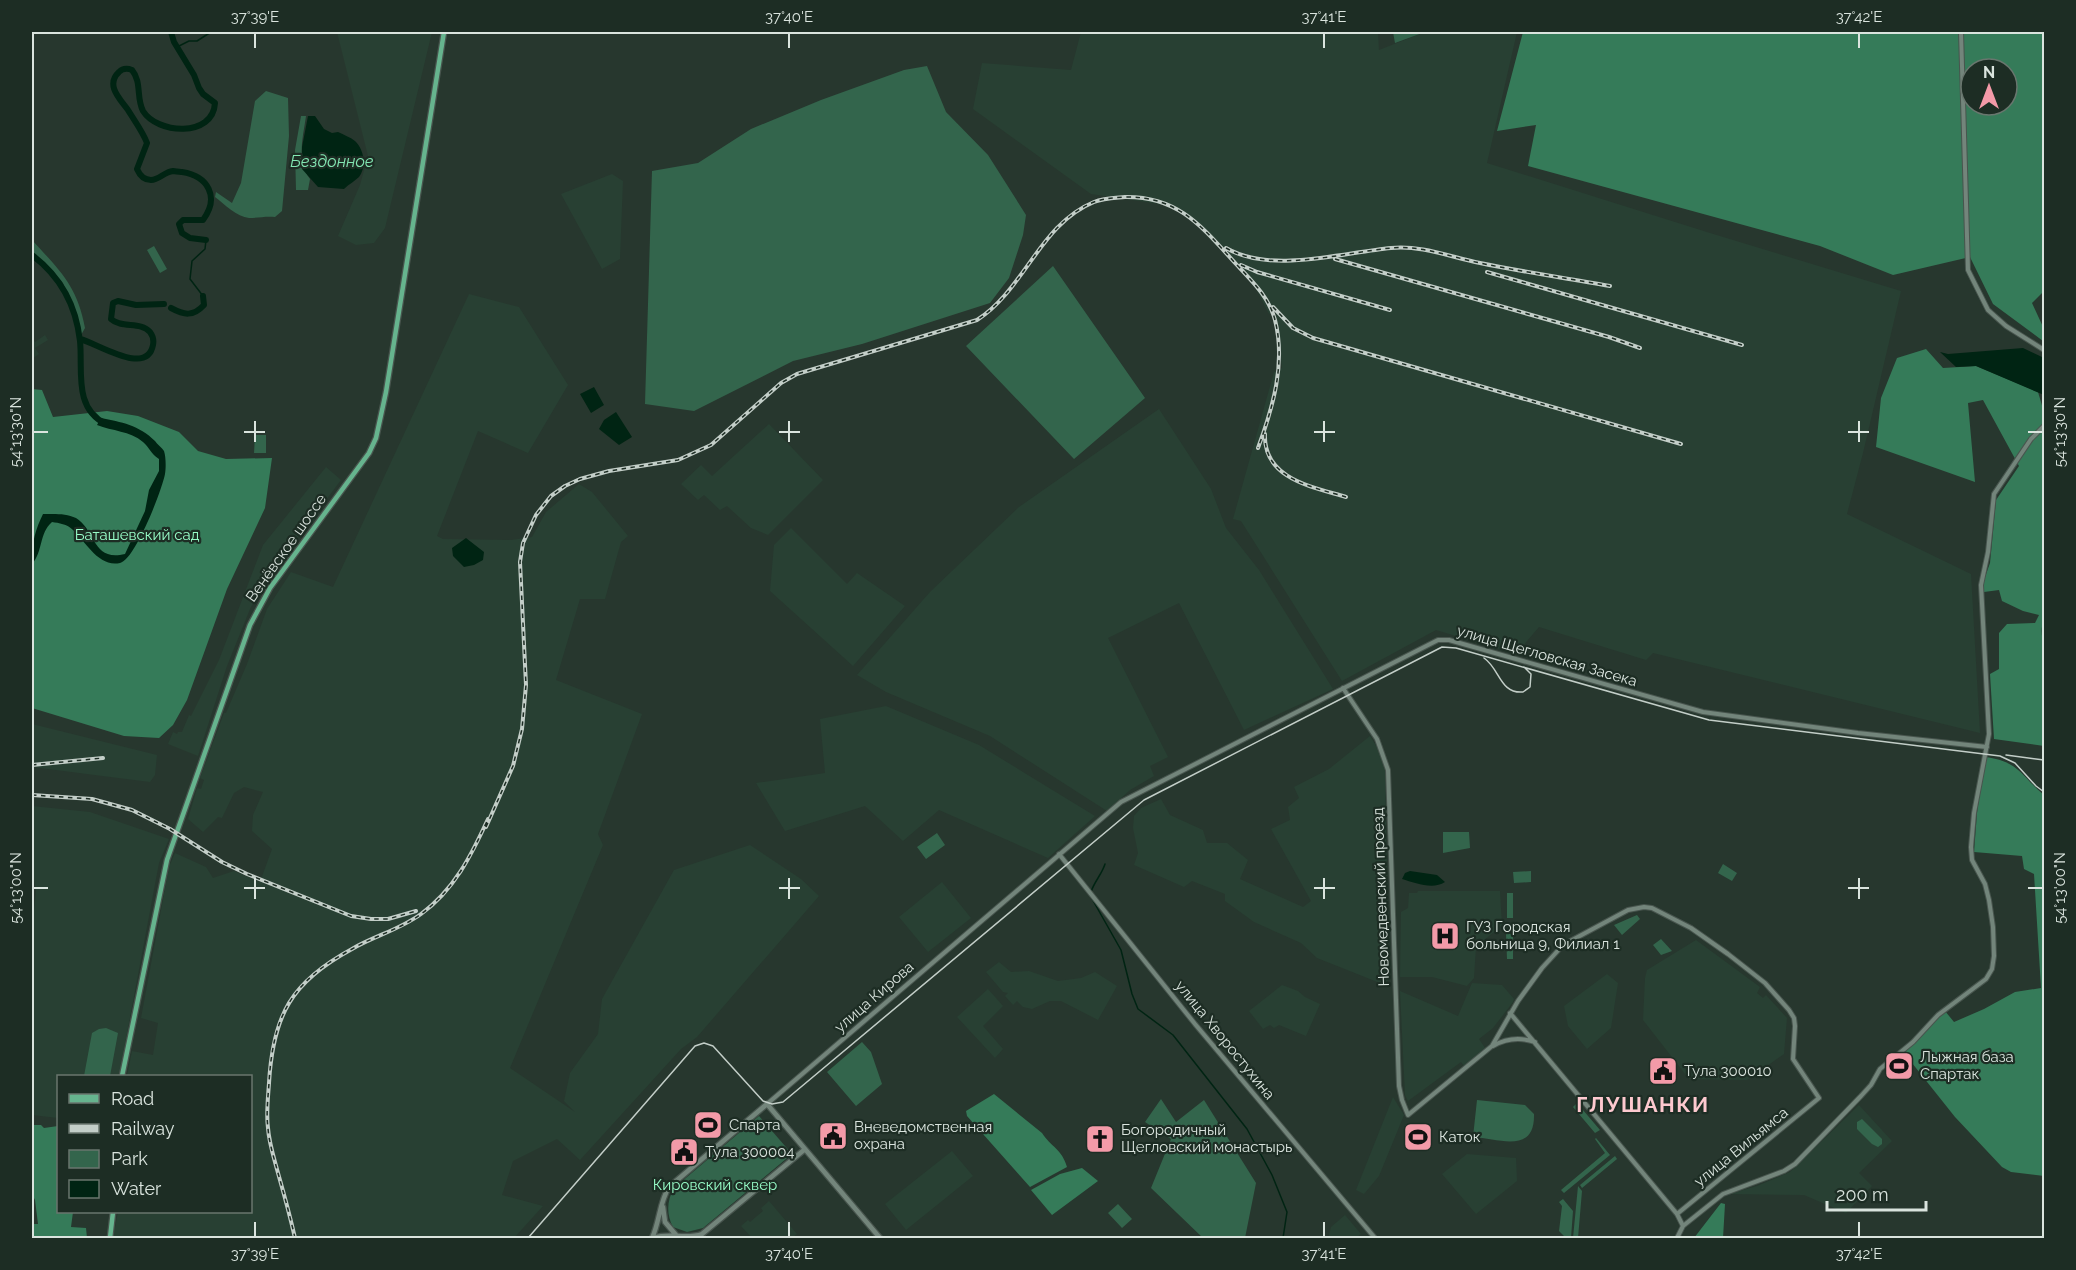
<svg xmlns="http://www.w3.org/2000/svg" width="2076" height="1270" font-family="Raleway,sans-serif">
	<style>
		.built { fill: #284033 }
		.green { fill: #33654c }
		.forest { fill: #357b59; fill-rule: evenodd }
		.water { fill: #002413 }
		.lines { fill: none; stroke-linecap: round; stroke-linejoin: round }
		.stream { stroke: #002413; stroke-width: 1.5 }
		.river { stroke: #002413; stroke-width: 6 }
		.tertiary-casing { stroke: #48554e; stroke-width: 6 }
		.secondary-casing { stroke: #48554e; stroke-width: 7 }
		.primary-casing { stroke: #48554e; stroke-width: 7 }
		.tertiary { stroke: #73857b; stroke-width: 4 }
		.secondary { stroke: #73857b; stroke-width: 4.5 }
		.primary { stroke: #66b48e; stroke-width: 4.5 }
		.tram { stroke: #c3cec8; stroke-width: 1.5 }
		.rail-casing { stroke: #c3cec8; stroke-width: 4 }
		.rail { stroke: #1d2d24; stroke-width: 1.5; stroke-dasharray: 4.5; stroke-linecap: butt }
		.ticks { fill: none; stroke: #dae4de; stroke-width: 2 }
		.labels { text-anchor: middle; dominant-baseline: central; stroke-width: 4.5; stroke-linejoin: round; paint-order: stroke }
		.park-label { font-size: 15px; fill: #97fbc7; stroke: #1d2d24 }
		.street-label { font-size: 15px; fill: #dae4de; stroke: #1d2d24 }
		.poi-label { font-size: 15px; fill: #dae4de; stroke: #1d2d24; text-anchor: start }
		.water-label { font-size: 16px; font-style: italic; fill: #83e7b3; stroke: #1d2d24 }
		.district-label { font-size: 21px; font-weight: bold; letter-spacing: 1.5px; fill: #fdc9cf; stroke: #1d2d24 }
		.neatline { fill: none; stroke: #dae4de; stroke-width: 2 }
		.ticks-label { font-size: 15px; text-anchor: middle; fill: #dae4de }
	</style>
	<rect width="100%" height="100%" fill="#27372e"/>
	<path class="built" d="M337,32H432L385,228L374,243L356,245L338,236L360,185L368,156Z
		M1081,32H1378L1379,50L1425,32H1517L1487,163L1710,233L1901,291L1863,453L1847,514L1971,574L1980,733L1653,653L1646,660L1539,627L1516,654L1436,630L1342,681L1241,521L1233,519L1274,372L1282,368L1275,309L1269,314L1254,285L1192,220L1167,205L1091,194L973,109L982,63L1071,70Z
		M612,174L623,181L620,259L602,269L561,194Z
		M469,294L519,307L568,385L528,453L478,431L437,536L443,539L511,540L532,537L546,512L579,484L592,492L628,536L621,542L605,599H580L556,680L642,714L598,834L603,845L510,1068L575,1112L564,1101L570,1073L598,1034L602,999L674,870L750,845L801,879L819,896L697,1037L681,1049L580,1160L557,1139L513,1161L502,1195L543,1206L514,1238H113L118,1212H250V1076H127L132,1051L153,1055L158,1023L141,1018L169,867L175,853L206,867L213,878L234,871L260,882L272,849L252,831L253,815L263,792L244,787L234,793L222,818L218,817L203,832L188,819L197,788L201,789L204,780L200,778L224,713H226L247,664L267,609L291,572L333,587Z
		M45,335L48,340L35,348L39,354L32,359V337L35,342Z
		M1159,409L1211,489L1226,528L1259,570L1333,689L1244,730L1179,603L1108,638L1168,757L1150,766L1154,776L1130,790L1107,811L990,736L886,692L857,675L930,592L1019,507Z
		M769,424L823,480L768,535L751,528L727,506L720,510L704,495L698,500L681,484L701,465L712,476Z
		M326,467L341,480L264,582L250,609L227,666L198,756L168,744L173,732L177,734L178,732H182L189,715L191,716L219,660L263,545Z
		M791,528L847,584L857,573L905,606L853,666L770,591L774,545Z
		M886,706L979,745L1095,816L1048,858L939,810L903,841L865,806L785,831L756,783L825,773L820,719Z
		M32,724L157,755L155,775L150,782L32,767Z
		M1370,736L1380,752L1385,770L1389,978L1385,985L1317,958L1301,943L1254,922L1225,901V894L1192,881L1184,887L1134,865L1138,853L1133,828L1134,816L1141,808L1161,799L1170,815L1203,830L1207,843H1227L1248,860L1240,879L1303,907L1311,901L1271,829L1290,820L1288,807L1299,798L1294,787L1329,769Z
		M32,806L90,812L169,839L159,863L119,1076H58V1118L32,1115V929L36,891L32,868Z
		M942,882L971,918L928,952L899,917Z
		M1418,891H1500L1502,925L1476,947L1474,978L1467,986L1432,977H1400L1401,912L1408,908L1409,893H1417Z
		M1696,940L1760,987L1757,993L1763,998L1766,995L1787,1018L1784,1054L1747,1080L1689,1079L1643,1020L1645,978L1647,970Z
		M999,962L1011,972L1029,971L1058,981L1081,978L1095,972L1117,986L1098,1020L1061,1001H1050L1032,1009L1023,1007L1017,1001L1013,1005L1005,996L1008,993L1003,992L986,972Z
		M1607,974L1618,983L1611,1028L1587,1049L1568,1026L1564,1006Z
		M1472,983L1502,985L1514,999L1513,1002L1493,1028L1479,1039L1485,1048L1465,1067L1461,1062L1408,1101L1405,1095L1400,991L1458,1016Z
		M1282,985L1298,991L1305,997L1320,1004L1306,1036L1279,1025L1274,1028L1270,1025L1263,1029L1249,1011Z
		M988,989L1003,1006L983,1026L1003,1049L995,1058L957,1017Z
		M1393,1097L1404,1115L1379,1176L1364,1194L1356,1190Z
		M1859,1105L1892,1141L1859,1173L1872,1186L1846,1213L1804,1195L1729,1194L1757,1186L1790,1172Z
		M952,1151L973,1176L906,1230L885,1204Z
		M1467,1154L1516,1158L1517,1181L1476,1214L1442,1174Z
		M769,1201L797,1234L792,1238H752L741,1226L748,1220L750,1222L763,1211L761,1208Z
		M1345,1215L1361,1234L1356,1238H1330L1329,1235L1331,1227Z"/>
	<path class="green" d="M1393,32H1425L1395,43Z
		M927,66L946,112L988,155L1026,215L1023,235L1009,278L990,303L862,344L793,361L694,411L645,404L652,171L698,163L751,129L821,100L904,70Z
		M266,91L288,98L289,136L282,211L275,217C266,216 258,218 249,218C237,217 224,204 215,197L216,192L232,203L241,183L255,101Z
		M301,116H306C303,138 296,160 310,179L308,190H296L295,150Z
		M32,240C60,271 77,285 85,328L81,335L63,283L43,262L32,253Z
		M154,246L167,269L160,273L147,250Z
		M1053,266L1145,398L1074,459L966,346Z
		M255,435H266V453H254Z
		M1443,832H1469L1470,848L1443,853Z
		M937,833L945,845L926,859L917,847Z
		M1723,864L1737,873L1732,881L1718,873Z
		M1531,871V882L1514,883L1513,872Z
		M1507,893H1513V918H1507Z
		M1637,915L1640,919L1622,935L1614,925Z
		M1506,934H1513V959H1507Z
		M1661,939L1672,951L1661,955L1653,945Z
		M106,1028L118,1033L110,1076H84L92,1033L99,1029Z
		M862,1042L871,1052L882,1084L856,1106L827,1072Z
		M1161,1099L1176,1122L1204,1100L1256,1183L1245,1238H1203L1151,1188L1171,1139L1145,1122Z
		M1477,1100L1525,1105L1534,1114C1535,1154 1500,1139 1473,1137Z
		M1577,1103L1600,1130L1595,1133L1573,1107Z
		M759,1116L792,1154L703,1228L687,1232L673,1227C666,1214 667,1200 674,1188Z
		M1862,1119L1882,1139V1144L1878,1147L1872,1144L1857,1129V1122Z
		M1421,1125L1430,1135L1415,1148L1407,1139Z
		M1596,1138L1610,1155L1564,1193L1561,1190L1605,1153L1595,1139Z
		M1615,1156L1617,1159L1582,1188L1580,1185Z
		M1578,1186L1582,1191L1578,1238H1573Z
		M1563,1199L1573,1211L1571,1238H1566L1559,1231L1562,1206L1559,1202Z
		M1118,1204L1132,1219L1122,1228L1108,1213Z"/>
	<path class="forest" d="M1523,32H2044V291L2032,303L2044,329L2043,341L1993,304L1970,257L1893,275L1820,246L1528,166L1536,125L1497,131ZM1971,69H2007V105H1971Z
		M1926,349L1943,368L1976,366L2038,392L2044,412V620C2040,629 2042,637 2044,646V746L1994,739L1990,674L1999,669V633L2007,624L2035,623L2039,615L2023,611L2002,601L1999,590L1984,592V580L1990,563L1996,500L2019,466L1983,400L1968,403L1975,482L1876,447L1881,398L1897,358Z
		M32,389L42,390L53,417L107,411L138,416L179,432L198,451L226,459L272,458L265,508L227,589L187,700L173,725L159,738L124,736L32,708Z
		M1985,757C2019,761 2021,776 2044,795V1176L2011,1172L2002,1167L1955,1117L1904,1053L1945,1011L1954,1022L1984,1009L2015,992L2041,988L2034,874L2024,869L2022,856L1974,852L1977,813Z
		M994,1094L1042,1133C1051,1147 1062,1149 1067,1167L1030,1187L967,1116L966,1111Z
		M32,1125H41L44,1128L58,1126V1212H73L71,1227L86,1228L87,1238H32V1224H38L35,1200L32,1194Z
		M1082,1168L1098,1181L1052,1215L1031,1190L1060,1174Z
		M1721,1203L1725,1204L1723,1238H1694Z"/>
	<path class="water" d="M308,116H315L324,129L332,133L338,132C344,135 350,137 355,141C364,149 367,167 359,177C355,181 349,184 344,189L318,187L302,169V147Z
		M2023,348L2042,357L2044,366V395L1976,366L1956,367L1940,352L1948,354Z
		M594,387L604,405L591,413L580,394Z
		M616,412L632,437L619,445L599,429L604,420Z
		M101,418C121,422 139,425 155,441C157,444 162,448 164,451C166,457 166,468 165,474C162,490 135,560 120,563C99,568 85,541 73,530C67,524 59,523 52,522C39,533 43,552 32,564C31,546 35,530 43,514C54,514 66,513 76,518C96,530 92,562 125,554L145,511L149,490L159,471V459C151,454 149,447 143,442C130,431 112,431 97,425Z
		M466,538L484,552L483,560L474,565L464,567L453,556L452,548Z
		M1410,871L1437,875L1445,882C1433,890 1415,883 1402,879L1405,873Z"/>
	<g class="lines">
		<path class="stream" d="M177,47L189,41H197L211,32
			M203,296L190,279L192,261L205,249L206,240
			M1091,892C1094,882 1102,874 1105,864
			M1091,897L1121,950L1132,994L1138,1009L1173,1035L1247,1129L1272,1175L1287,1212L1283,1238"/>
		<path class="river" d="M171,32L174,42L194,75L199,88L203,94L215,103C213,138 157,134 143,111C136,98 142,82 132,70C127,68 123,68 119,72C105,85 120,99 128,110C134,120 143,132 147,143L137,169C140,176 144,180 151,180C159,180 164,172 173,171C173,171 181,172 182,172C208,176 220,197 203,220H183L179,224L182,233L190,238L206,240
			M32,255C60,276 76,305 80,341C83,370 73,408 106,424
			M171,308C184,315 193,317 204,305L203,296
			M80,339C97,343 147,377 153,345C154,340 153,336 150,332C140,321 122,329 111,319L113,303L118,301L136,305L164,304"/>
		<g class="tertiary-casing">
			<path id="tertiary" d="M1961,32L1968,270L1988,310L2006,326L2044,350
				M1343,688L1377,739L1388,770L1399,1086L1402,1100L1408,1115L1492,1046L1518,1001L1542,968L1563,945L1628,910L1644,907L1652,908L1691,928L1728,954L1765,983L1789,1010L1794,1018L1795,1026L1793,1059L1819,1098L1677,1214
				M1059,854L1195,1024L1375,1238
				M1510,1013L1677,1214L1683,1226
				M1493,1046C1507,1038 1520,1037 1535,1042
				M767,1104L1121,802L1438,640H1449L1703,712L1858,733L1987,747
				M1677,1238L1683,1226L1723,1194L1784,1171L1795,1164L1861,1096L1871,1085L1880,1069L1913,1042L1938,1015L1986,979L1992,969L1994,956L1993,927L1989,900L1985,884L1972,860L1971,847L1974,813L1989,734L1981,585L1988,552L1994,494L2031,439L2044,426"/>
		</g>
		<g class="secondary-casing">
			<path id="secondary" d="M663,1207L665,1222L676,1235
				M652,1238C660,1221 659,1203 669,1187L767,1104L880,1238
				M654,1238C670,1232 686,1240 702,1234L804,1150"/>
		</g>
		<g class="primary-casing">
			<path id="primary" d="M122,1076L167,860L250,625L270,588L369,453L376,438L386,392L444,32
				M110,1238L113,1212"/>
		</g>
		<use href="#tertiary" class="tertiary"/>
		<use href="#secondary" class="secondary"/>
		<use href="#primary" class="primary"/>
		<path class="tram" d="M1484,658C1500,669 1500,694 1523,692L1530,687L1531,674L1524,667
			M2006,755L2044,760
			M528,1238L695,1046L704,1043L713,1046L763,1101L772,1104L783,1102L1144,800L1442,647L1456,648L1709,720L2000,756L2015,763L2036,786L2044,792"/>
		<g class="rail-casing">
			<path id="rail" d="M1226,248C1271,274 1340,253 1391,248C1422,245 1450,257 1480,263C1523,272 1567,278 1610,286
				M1335,259L1609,337L1640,348
				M1241,265L1257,272L1390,310
				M1487,272L1742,345
				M1273,307L1293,328L1313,338L1681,444
				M1265,434C1263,479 1313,487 1346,497
				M32,765L103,758
				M32,795L92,799L132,810L170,829L222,862L247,874L351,916L371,919H388L416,911
				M486,827L513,766L522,729L526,685L520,562L523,543L536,515L551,496L565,486L580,479L609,471L678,460L711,445L781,383L797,374L977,320C1025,289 1040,224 1094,202C1104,198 1114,198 1125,197C1179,196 1203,228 1236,264C1252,281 1269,297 1275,320C1286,363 1273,407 1258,448
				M295,1238C290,1216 284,1194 278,1173C274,1158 269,1143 268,1128C266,1114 268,1098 269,1083C273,1015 291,982 352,949C374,936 399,930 421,914C454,890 471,856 488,819"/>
		</g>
		<use href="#rail" class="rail"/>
	</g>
	<path class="ticks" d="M255,33V48M789,33V48M1324,33V48M1859,33V48M255,421V442M789,421V442M1324,421V442M1859,421V442M33,432H48M244,432H265M779,432H800M1314,432H1335M1848,432H1869M2028,432H2043M255,878V899M789,878V899M1324,878V899M1859,878V899M33,888H48M244,888H265M779,888H800M1314,888H1335M1848,888H1869M2028,888H2043M255,1222V1237M789,1222V1237M1324,1222V1237M1859,1222V1237"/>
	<defs>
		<g id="hospital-square" transform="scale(1.5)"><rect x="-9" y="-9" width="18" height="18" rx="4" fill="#f39aa8" stroke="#1d2d24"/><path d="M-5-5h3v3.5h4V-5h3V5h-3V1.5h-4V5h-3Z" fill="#111"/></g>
		<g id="stadium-square" transform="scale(1.5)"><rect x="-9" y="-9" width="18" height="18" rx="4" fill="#f39aa8" stroke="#1d2d24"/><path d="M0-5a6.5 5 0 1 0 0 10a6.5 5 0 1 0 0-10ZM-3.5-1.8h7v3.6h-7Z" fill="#111"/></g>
		<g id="civic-square" transform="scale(1.5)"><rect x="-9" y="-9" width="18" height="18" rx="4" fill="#f39aa8" stroke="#1d2d24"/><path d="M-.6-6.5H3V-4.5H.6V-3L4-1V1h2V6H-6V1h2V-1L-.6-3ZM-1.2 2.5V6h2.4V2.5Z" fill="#111"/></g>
		<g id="church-square" transform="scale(1.5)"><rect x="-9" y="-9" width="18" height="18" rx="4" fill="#f39aa8" stroke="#1d2d24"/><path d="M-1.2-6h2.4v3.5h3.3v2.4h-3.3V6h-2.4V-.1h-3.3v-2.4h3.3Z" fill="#111"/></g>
	</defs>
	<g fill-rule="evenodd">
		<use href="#hospital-square" x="1445" y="936"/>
		<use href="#stadium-square" x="1899" y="1066"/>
		<use href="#civic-square" x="1663" y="1071"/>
		<use href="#stadium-square" x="708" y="1125"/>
		<use href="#civic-square" x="833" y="1136"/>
		<use href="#stadium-square" x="1418" y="1137"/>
		<use href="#church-square" x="1100" y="1139"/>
		<use href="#civic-square" x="684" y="1152"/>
	</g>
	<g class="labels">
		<g class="park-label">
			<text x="137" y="535">Баташевский сад</text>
			<text x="715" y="1185">Кировский сквер</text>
		</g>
		<g class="street-label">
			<text transform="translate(286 548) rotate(-55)">Венёвское шоссе</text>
			<text transform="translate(1547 656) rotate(16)">улица Щегловская Засека</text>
			<text transform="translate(1381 897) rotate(-92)">Новомедвенский проезд</text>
			<text transform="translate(874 997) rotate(-41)">улица Кирова</text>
			<text transform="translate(1225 1040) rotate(51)">улица Хворостухина</text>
			<text transform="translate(1741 1147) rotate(-39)">улица Вильямса</text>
		</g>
		<g class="poi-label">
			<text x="1466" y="927">ГУЗ Городская<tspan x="1466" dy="17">больница 9, Филиал 1</tspan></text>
			<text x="1920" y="1057">Лыжная база<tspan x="1920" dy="17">Спартак</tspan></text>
			<text x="1684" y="1071">Тула 300010</text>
			<text x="729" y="1125">Спарта</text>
			<text x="854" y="1127">Вневедомственная<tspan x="854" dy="17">охрана</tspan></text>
			<text x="1121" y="1130">Богородичный<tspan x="1121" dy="17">Щегловский монастырь</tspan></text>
			<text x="1439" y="1137">Каток</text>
			<text x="705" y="1152">Тула 300004</text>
		</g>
		<g class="water-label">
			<text x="332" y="161">Бездонное</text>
		</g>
		<g class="district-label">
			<text x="1643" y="1104">ГЛУШАНКИ</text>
		</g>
	</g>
	<rect width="2076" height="1270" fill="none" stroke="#1d2d24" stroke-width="66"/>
	<rect x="57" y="1075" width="195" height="138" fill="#1d2d24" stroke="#69766e" stroke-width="1.5"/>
	<rect x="69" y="1094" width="30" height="9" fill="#66b48e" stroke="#69766e" stroke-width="1.5"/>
	<text x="111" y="1105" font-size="18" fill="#dae4de">Road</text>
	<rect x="69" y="1124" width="30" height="9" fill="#c3cec8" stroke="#69766e" stroke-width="1.5"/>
	<text x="111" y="1135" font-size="18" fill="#dae4de">Railway</text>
	<rect x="69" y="1150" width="30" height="18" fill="#33654c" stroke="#69766e" stroke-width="1.5"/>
	<text x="111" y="1165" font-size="18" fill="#dae4de">Park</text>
	<rect x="69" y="1180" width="30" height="18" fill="#002413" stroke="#69766e" stroke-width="1.5"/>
	<text x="111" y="1195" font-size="18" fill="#dae4de">Water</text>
	<g transform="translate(1989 87)"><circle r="28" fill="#1d2d24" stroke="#69766e" stroke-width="1.5"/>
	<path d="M0-4.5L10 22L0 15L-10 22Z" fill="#f39aa8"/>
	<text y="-9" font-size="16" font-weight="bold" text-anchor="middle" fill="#dae4de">N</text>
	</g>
	<path d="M1827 1201v9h99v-9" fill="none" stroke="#dae4de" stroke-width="3"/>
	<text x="1836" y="1201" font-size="18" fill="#dae4de" stroke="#1d2d24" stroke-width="4.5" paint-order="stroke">200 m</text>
	<rect x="33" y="33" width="2010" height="1204" class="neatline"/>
	<g class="ticks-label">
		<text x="255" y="22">37°39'E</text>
		<text x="789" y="22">37°40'E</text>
		<text x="1324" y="22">37°41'E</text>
		<text x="1859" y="22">37°42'E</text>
		<text transform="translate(16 432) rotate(-90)" y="5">54°13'30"N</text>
		<text transform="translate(2060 432) rotate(-90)" y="5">54°13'30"N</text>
		<text transform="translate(16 888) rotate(-90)" y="5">54°13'00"N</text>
		<text transform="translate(2060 888) rotate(-90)" y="5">54°13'00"N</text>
		<text x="255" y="1259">37°39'E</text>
		<text x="789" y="1259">37°40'E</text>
		<text x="1324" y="1259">37°41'E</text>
		<text x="1859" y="1259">37°42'E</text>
	</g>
</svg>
